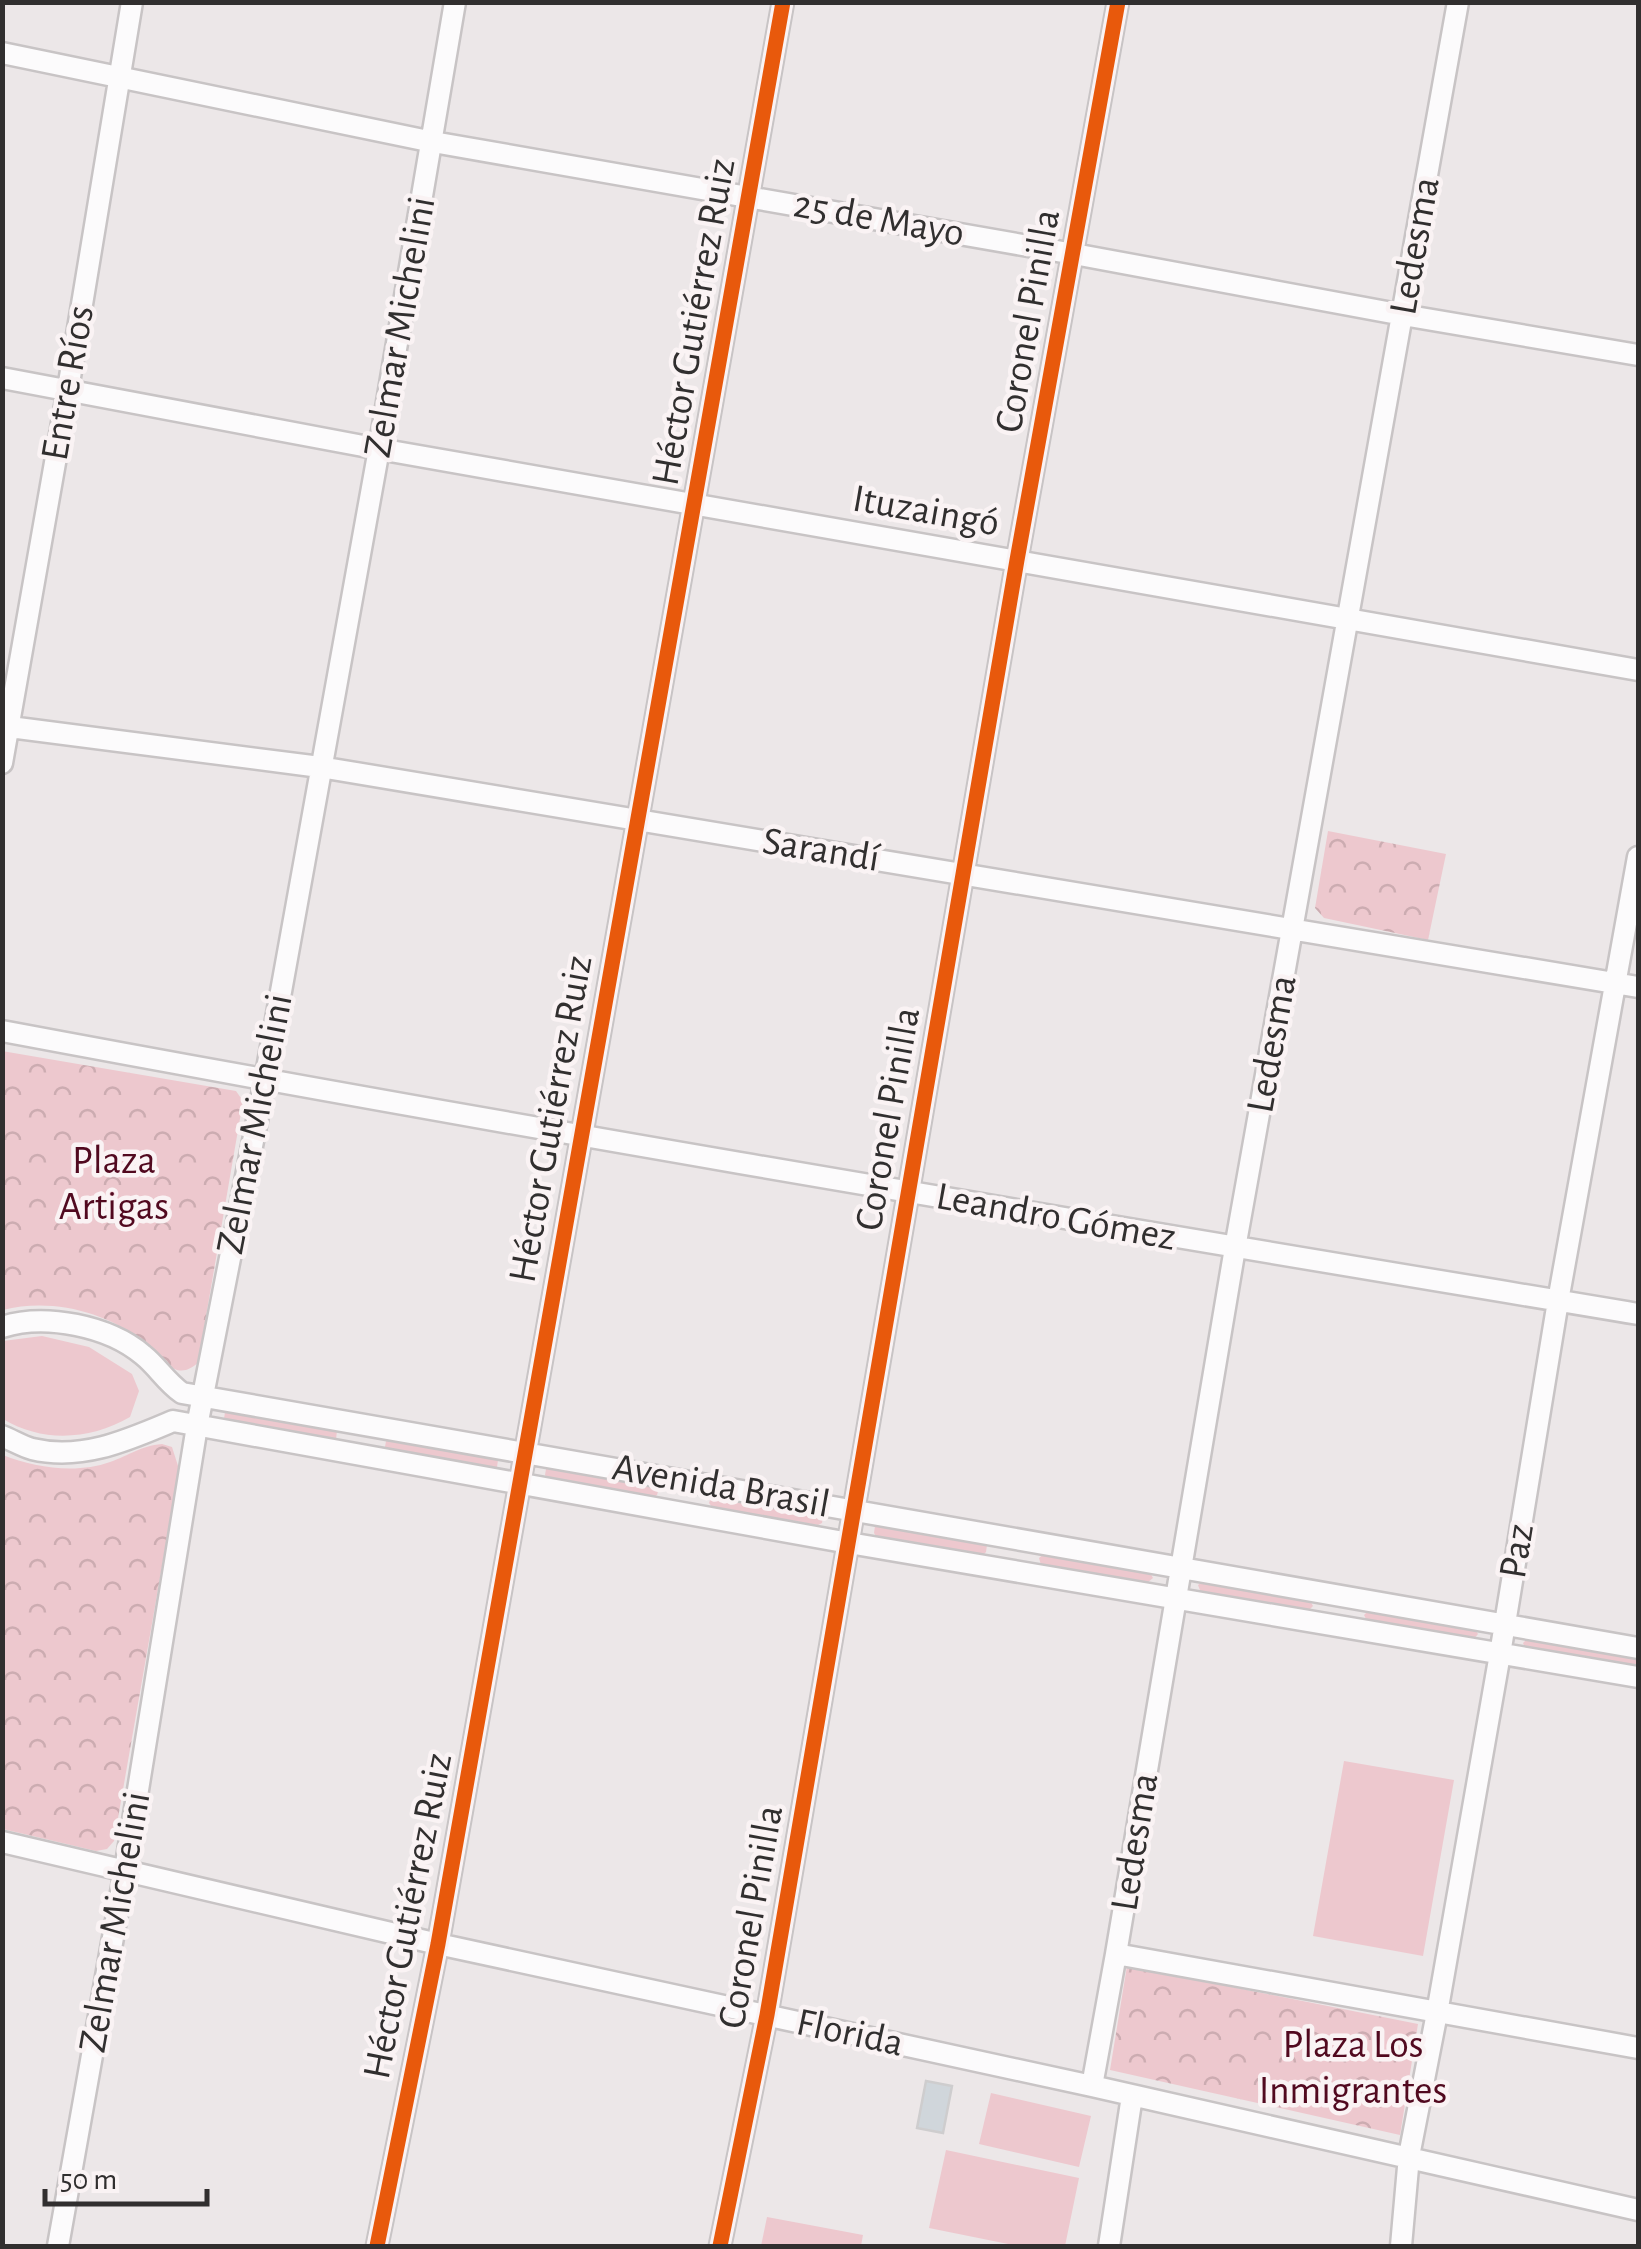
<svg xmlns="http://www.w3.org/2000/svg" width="1641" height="2249" font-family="'Alegreya Sans',sans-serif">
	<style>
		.grass { fill: #edc8ce }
		.park { fill: url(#park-crowns) }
		.building { fill: #d0d6db; stroke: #cecdce; stroke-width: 2.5 }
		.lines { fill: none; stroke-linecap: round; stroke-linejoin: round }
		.minor-casing { stroke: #c8c4c5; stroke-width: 25 }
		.minor { stroke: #fcfbfc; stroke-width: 20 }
		.cycleway-casing { stroke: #faf3f4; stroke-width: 21 }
		.cycleway { stroke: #e8590c; stroke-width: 15 }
		.labels { text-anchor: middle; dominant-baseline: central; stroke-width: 9; stroke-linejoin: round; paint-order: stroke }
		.street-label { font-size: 40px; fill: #312f2f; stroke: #faf3f4 }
		.park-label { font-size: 40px; fill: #51091f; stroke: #faf3f4 }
	</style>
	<defs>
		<pattern id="park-crowns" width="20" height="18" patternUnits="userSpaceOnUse" patternTransform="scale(2.5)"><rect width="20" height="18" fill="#edc8ce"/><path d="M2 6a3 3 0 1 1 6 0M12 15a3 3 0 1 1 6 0" fill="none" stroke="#ccacb1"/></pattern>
	</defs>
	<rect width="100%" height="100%" fill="#ece7e8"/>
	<path class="grass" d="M42,1336L89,1347L132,1374L139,1391L130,1417C90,1440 43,1443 3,1419V1341Z
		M229,1410L334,1429L337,1431L336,1439L332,1441L226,1422L224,1419L225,1412Z
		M390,1439L495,1457L498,1460L497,1467L494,1469L387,1451L385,1447L386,1441Z
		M551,1466L655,1485L659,1488L657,1495L654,1497L548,1479L545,1475L546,1469Z
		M715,1495L819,1513L823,1516L822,1523L818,1525L712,1507L709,1503L711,1497Z
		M880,1524L984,1542L987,1545L986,1552L983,1555L876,1536L874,1533L875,1526Z
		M1045,1553L1149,1571L1153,1578L1147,1583L1041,1565L1039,1558Z
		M1205,1580L1309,1599L1313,1606L1308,1611L1201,1593L1198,1585Z
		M1370,1609L1474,1628L1478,1634L1473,1640L1367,1621L1364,1615Z
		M1529,1637L1634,1656L1638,1663L1633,1668L1526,1650L1523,1643Z
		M1344,1761L1454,1780L1423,1956L1313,1936Z
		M991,2093L1091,2116L1079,2167L979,2144Z
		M946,2150L1079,2178L1065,2246H1018L929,2228Z
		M767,2217L863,2235L861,2246H761Z"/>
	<path class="park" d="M1328,831L1446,854L1428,940L1324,918L1315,908Z
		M2,1051L236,1091L243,1101L198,1363C191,1368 186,1372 177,1370C165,1366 152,1348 142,1340C103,1311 50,1298 3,1310Z
		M162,1444L172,1447L179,1469L114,1841L107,1849L96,1851L3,1829V1455C35,1468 77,1474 110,1462C130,1455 140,1446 162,1444Z
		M1127,1966L1418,2024L1400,2135L1110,2070Z"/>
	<path class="building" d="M926,2081L952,2086L943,2133L917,2128Z"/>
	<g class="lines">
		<g class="minor-casing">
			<path id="minor" d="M2,53L433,142L1074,254L1403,315L1638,355
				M2,378L379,449L1638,670
				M2,726L320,767L1638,987
				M2,763L68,389L132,2
				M2,1031C546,1133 1093,1223 1638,1314
				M2,1327C45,1313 109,1326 143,1355C158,1367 166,1382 182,1393L1638,1648
				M2,1436C12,1440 22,1446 32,1449C82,1461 128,1440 173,1421L849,1543L1638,1677
				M2,1842L438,1944L1092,2086L1638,2210
				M1116,1954L1638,2048
				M1092,2086L1116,1954L1235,1248L1458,2
				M58,2246L125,1870L197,1426L265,1080L379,449L455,2
				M377,2246L438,1944L783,2
				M720,2246L767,2015L1017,560L1118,2
				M1109,2246L1132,2096
				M1401,2246L1409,2156L1437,2013L1500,1654L1558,1301L1638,857"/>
		</g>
		<use href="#minor" class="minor"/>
		<g class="cycleway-casing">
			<path id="cycleway" d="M377,2246L438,1944L783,2
				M720,2246L767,2015L1017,560L1118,2"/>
		</g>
		<use href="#cycleway" class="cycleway"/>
	</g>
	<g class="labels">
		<g class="street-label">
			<text transform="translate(879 219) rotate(10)">25 de Mayo</text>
			<text transform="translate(1415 246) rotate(-80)">Ledesma</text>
			<text transform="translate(1028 321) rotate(-80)">Coronel Pinilla</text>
			<text transform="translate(694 322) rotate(-80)">Héctor Gutiérrez Ruiz</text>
			<text transform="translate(400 327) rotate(-80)">Zelmar Michelini</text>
			<text transform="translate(68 383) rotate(-80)">Entre Ríos</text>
			<text transform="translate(926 511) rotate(10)">Ituzaingó</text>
			<text transform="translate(821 850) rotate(9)">Sarandí</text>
			<text transform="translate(1272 1044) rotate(-80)">Ledesma</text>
			<text transform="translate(551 1119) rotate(-80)">Héctor Gutiérrez Ruiz</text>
			<text transform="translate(888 1119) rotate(-80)">Coronel Pinilla</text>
			<text transform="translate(255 1124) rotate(-79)">Zelmar Michelini</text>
			<text transform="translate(1056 1217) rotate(10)">Leandro Gómez</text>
			<text transform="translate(721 1486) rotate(10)">Avenida Brasil</text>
			<text transform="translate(1517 1551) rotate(-81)">Paz</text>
			<text transform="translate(1135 1842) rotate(-81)">Ledesma</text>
			<text transform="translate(408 1916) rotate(-79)">Héctor Gutiérrez Ruiz</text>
			<text transform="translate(751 1917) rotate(-80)">Coronel Pinilla</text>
			<text transform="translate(115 1922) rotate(-80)">Zelmar Michelini</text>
			<text transform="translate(850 2033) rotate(12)">Florida</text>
		</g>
		<g class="park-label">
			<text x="114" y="1161">Plaza<tspan x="114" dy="46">Artigas</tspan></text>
			<text x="1353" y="2045">Plaza Los<tspan x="1353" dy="46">Inmigrantes</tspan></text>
		</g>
	</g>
	<rect width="1641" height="2249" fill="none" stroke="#312f2f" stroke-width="10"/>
	<path d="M45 2189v15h162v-15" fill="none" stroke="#312f2f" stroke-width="5"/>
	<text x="60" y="2189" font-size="30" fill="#312f2f" stroke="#faf3f4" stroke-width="8" paint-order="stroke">50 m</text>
</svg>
